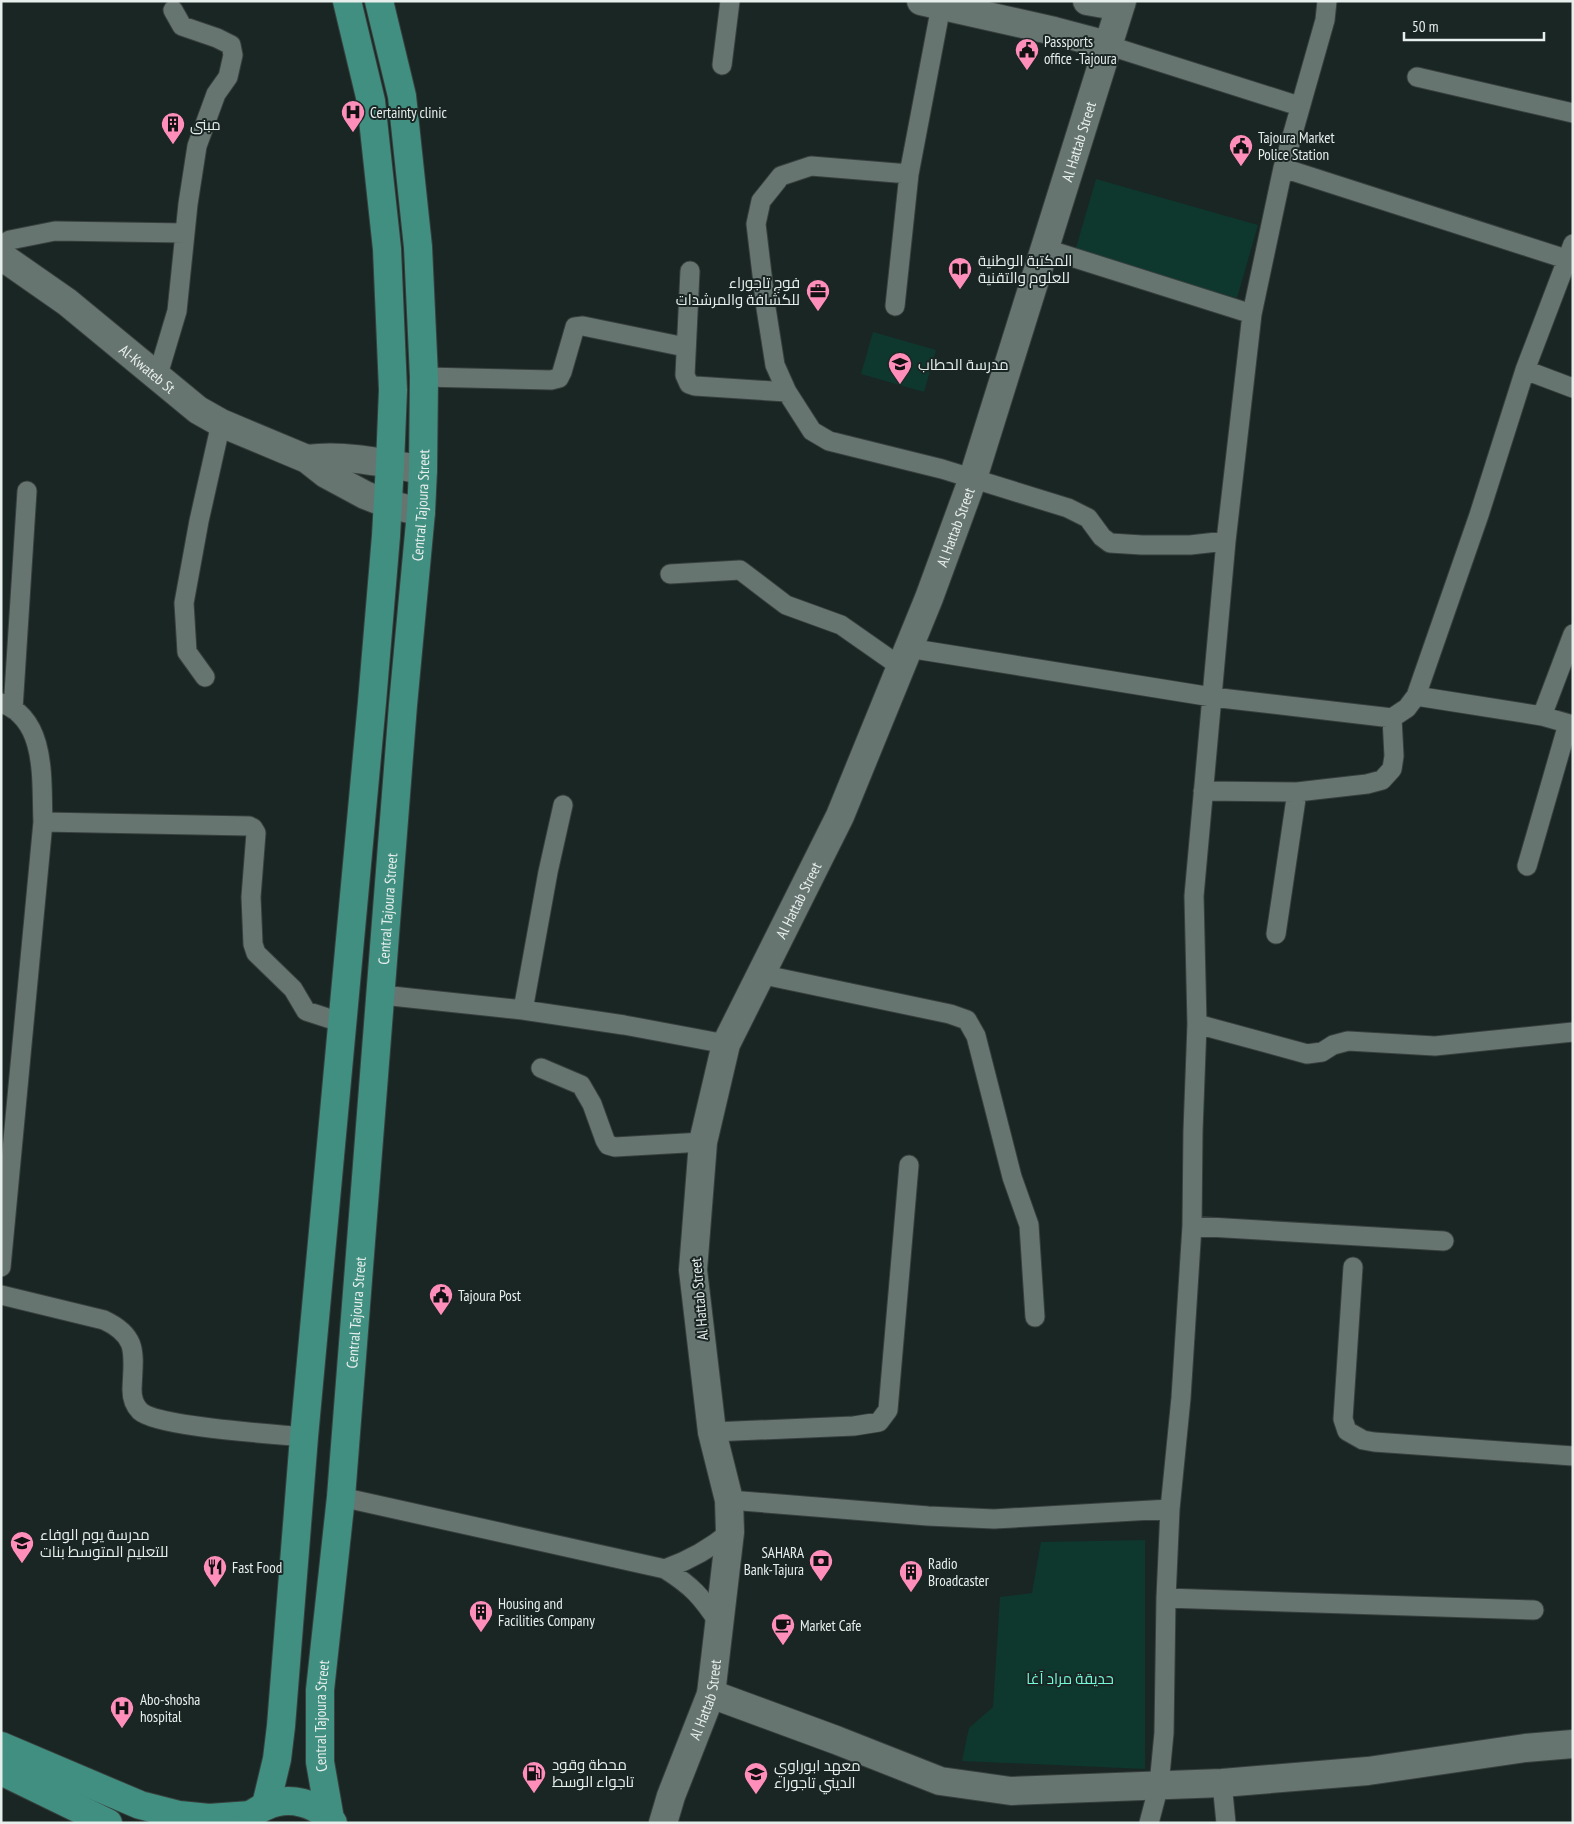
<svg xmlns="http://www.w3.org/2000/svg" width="1574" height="1824" font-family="'PT Sans Narrow',Cairo,sans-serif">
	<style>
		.green { fill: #0e372e }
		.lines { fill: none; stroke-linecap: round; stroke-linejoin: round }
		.street-casing { stroke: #37403e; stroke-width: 21 }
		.secondary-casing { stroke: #37403e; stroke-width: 30 }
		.primary-casing { stroke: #37403e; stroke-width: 30 }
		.street { stroke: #677571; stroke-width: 19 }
		.secondary { stroke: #677571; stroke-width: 28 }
		.primary { stroke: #418f80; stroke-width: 28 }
		.labels { text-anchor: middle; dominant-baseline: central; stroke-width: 4; stroke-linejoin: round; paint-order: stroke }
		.poi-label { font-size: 15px; fill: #e7efed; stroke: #1a2623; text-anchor: start }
		.street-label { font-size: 15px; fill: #e7efed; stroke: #1a2623 }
		.park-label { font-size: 15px; fill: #73f8da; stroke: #1a2623 }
	</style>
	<rect width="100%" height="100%" fill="#1a2623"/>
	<path class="green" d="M1096,179L1258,225L1237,298L1075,251Z
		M873,332L936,350L924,392L861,374Z
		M1145,1540V1769L962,1761L969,1728L993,1707L1000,1597L1032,1593L1041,1542Z"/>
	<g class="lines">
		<g class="street-casing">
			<path id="street" d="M1107,45L1299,106
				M722,65L730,1
				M1417,77L1573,113
				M1283,168L1566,259
				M909,174L811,166L781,176L761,201L756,224L766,308L775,365L787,392L812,431L829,441L942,469L1068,508L1088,518L1102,537L1110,543L1142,545H1190L1226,541
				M1,246L10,240L55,231L185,233
				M1043,248L1252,314
				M690,271L685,375L689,384L695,386L787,392
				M895,306L909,174L941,6
				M1525,370L1573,388
				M424,377L551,380L559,378L562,372L575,327L583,326L685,347
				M157,378L177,311L188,204L197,146L216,94L228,77L233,55L231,45L217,38L182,26L173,10
				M670,574L740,570L786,605L841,625L901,667
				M908,648L1212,697L1392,718L1407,708L1416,696L1479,515L1525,370L1573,244
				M205,677L187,652L184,603L199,521L221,423
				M1416,696L1542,716L1573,725
				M1,703C48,719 41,782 43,822L1,1267
				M13,709L27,491
				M1542,716L1573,634
				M1203,791L1297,792L1367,784L1382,780L1392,769L1394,756L1392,718
				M43,822L249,826L253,828L256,833L251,897L253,944L256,953L293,989L306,1011L343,1023
				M1527,866L1568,724
				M1276,934L1297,792
				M760,974L950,1014L967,1020L976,1036L1012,1177L1029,1225L1035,1317
				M382,995L523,1010L624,1025L726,1044
				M523,1010L548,872L563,805
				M1197,1024L1307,1054L1322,1052L1333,1045L1348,1041L1435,1046L1573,1032
				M541,1068L581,1085L592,1104L605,1140L608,1145L615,1147L703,1142
				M1192,1226L1444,1241
				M1353,1267L1343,1419L1347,1431L1363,1440L1374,1442L1573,1456
				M1,1295L104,1320C140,1337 133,1355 132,1390C132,1397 134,1405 140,1411C157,1427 274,1434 304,1437
				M712,1432L854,1426L879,1422L888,1410L909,1165
				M341,1497L665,1569C692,1586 701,1596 719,1623
				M729,1500L928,1516L994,1519L1170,1509
				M665,1569C690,1560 710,1549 730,1532
				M1166,1598L1534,1610
				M1222,1783L1226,1823
				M1149,1823L1159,1785L1164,1733L1166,1598L1170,1509L1181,1398L1192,1226L1193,1131L1197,1024L1194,896L1226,541L1252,314L1283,168L1325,20L1327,1"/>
		</g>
		<g class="secondary-casing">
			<g id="secondary">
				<path d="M921,1L1054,31L1107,45"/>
				<path d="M1087,1L1104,4L1121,3"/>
				<path id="s1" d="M1,256L67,302L198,410L221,423L307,459L326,474L365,495L388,504L421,512"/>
				<path d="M307,459C346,454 384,463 423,470"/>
				<path d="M711,1694L836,1740L940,1781L1011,1791L1222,1783L1368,1771L1525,1748L1573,1744"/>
				<path id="s2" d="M663,1823L671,1796L711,1694L730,1532L729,1500L712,1432L693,1270L703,1142L726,1044L840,816L929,598L973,478L1122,1"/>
			</g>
		</g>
		<g class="primary-casing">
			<g id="primary">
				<path d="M1,1746L140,1805L179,1815L209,1818L251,1815"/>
				<path d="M1,1771L108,1823"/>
				<path d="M266,1805L277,1759L281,1726L304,1437L372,702L386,536L390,464L393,390L387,249L371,101L347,1"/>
				<path d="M252,1814C257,1811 261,1808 266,1806C289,1795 318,1803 333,1823"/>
				<path id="s3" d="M330,1819L320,1762V1690L341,1497L403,705L421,512L423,470L424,377L418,247L402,96L379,1"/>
			</g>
		</g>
		<use href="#street" class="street"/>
		<use href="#secondary" class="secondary"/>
		<use href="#primary" class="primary"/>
	</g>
	<defs>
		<g id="civic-pin" transform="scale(1.25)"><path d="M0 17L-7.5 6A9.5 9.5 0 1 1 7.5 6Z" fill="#ff8eba" stroke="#1a2623"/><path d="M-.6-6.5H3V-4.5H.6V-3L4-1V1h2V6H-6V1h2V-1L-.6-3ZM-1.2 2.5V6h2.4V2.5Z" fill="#111"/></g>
		<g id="hospital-pin" transform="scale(1.25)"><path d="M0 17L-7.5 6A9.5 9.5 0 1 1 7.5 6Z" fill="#ff8eba" stroke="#1a2623"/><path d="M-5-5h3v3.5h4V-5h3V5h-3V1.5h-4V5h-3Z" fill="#111"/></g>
		<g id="building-pin" transform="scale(1.25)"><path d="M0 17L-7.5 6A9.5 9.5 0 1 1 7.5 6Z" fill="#ff8eba" stroke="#1a2623"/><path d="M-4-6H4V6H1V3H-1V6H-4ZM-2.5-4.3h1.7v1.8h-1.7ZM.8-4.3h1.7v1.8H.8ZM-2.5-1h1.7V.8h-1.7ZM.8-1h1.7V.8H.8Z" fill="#111"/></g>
		<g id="library-pin" transform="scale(1.25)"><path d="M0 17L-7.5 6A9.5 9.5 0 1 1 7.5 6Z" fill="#ff8eba" stroke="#1a2623"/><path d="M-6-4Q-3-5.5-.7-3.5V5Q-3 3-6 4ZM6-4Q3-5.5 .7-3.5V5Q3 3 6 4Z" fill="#111"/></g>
		<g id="office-pin" transform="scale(1.25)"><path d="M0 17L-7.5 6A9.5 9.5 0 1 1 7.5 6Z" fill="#ff8eba" stroke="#1a2623"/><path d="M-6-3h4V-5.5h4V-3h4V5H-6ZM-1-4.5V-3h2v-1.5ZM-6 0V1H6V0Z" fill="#111"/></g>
		<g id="school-pin" transform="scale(1.25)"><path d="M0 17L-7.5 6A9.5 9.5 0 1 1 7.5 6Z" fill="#ff8eba" stroke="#1a2623"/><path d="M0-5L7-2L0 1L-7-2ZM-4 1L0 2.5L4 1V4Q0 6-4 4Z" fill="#111"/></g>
		<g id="bank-pin" transform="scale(1.25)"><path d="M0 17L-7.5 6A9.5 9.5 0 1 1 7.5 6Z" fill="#ff8eba" stroke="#1a2623"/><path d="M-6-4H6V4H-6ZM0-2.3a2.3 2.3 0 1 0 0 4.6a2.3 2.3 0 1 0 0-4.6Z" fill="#111"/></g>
		<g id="restaurant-pin" transform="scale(1.25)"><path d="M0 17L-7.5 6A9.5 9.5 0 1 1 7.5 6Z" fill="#ff8eba" stroke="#1a2623"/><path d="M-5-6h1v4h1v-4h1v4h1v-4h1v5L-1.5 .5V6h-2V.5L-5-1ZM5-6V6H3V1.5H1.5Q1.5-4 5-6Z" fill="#111"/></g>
		<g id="cafe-pin" transform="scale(1.25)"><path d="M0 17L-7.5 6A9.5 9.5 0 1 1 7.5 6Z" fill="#ff8eba" stroke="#1a2623"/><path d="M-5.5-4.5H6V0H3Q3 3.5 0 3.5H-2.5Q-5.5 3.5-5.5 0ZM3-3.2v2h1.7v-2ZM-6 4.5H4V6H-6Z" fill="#111"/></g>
		<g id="fuel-pin" transform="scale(1.25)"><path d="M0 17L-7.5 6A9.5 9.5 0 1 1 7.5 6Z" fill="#ff8eba" stroke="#1a2623"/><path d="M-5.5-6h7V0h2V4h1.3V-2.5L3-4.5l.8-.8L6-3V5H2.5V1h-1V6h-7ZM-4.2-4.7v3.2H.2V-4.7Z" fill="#111"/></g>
	</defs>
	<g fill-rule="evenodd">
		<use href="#civic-pin" x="1027" y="50"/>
		<use href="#hospital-pin" x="353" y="112"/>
		<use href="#building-pin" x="173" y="124"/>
		<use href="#civic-pin" x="1241" y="146"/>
		<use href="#library-pin" x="960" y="269"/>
		<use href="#office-pin" x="818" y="291"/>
		<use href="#school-pin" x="900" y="364"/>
		<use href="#civic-pin" x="441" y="1295"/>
		<use href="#school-pin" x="22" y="1543"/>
		<use href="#bank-pin" x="821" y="1561"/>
		<use href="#restaurant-pin" x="215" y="1567"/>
		<use href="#building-pin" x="911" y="1572"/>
		<use href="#building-pin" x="481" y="1612"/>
		<use href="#cafe-pin" x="783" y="1625"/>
		<use href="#hospital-pin" x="122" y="1708"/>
		<use href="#fuel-pin" x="534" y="1773"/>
		<use href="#school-pin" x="756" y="1774"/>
	</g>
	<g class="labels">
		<g class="poi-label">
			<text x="1044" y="41">Passports<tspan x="1044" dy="17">office -Tajoura</tspan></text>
			<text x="370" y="112">Certainty clinic</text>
			<text x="190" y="124">مبنى</text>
			<text x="1258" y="137">Tajoura Market<tspan x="1258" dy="17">Police Station</tspan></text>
			<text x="978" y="260">المكتبة الوطنية<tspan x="978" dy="17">للعلوم والتقنية</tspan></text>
			<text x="800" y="282" text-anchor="end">فوج تاجوراء<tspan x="800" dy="17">للكشافة والمرشدات</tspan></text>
			<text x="918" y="364">مدرسة الحطاب</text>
			<text x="458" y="1295">Tajoura Post</text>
			<text x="40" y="1534">مدرسة يوم الوفاء<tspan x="40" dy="17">للتعليم المتوسط بنات</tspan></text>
			<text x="804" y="1552" text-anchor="end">SAHARA<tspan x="804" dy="17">Bank-Tajura</tspan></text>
			<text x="928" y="1563">Radio<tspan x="928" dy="17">Broadcaster</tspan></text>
			<text x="232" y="1567">Fast Food</text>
			<text x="498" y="1603">Housing and<tspan x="498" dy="17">Facilities Company</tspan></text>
			<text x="800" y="1625">Market Cafe</text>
			<text x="140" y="1699">Abo-shosha<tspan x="140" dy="17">hospital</tspan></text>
			<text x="552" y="1764">محطة وقود<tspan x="552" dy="17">تاجواء الوسط</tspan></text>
			<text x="774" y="1765">معهد ابوراوي<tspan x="774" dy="17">الديني تاجوراء</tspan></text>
		</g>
		<g class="street-label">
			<text stroke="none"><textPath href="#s2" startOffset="1766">Al Hattab Street</textPath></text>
			<text stroke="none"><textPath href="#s1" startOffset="185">Al-Kwateb St</textPath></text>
			<text stroke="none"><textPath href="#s3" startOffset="1319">Central Tajoura Street</textPath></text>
			<text stroke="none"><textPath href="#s2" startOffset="1361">Al Hattab Street</textPath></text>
			<text stroke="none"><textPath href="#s2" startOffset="956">Al Hattab Street</textPath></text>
			<text stroke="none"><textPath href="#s3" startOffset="914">Central Tajoura Street</textPath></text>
			<text transform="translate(699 1299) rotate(-95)">Al Hattab Street</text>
			<text stroke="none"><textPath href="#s3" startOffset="509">Central Tajoura Street</textPath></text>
			<text stroke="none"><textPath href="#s2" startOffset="131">Al Hattab Street</textPath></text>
			<text stroke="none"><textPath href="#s3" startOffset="104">Central Tajoura Street</textPath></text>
		</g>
		<g class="park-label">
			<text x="1070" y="1678">حديقة مراد آغا</text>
		</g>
	</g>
	<rect width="1574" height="1824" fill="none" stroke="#e7efed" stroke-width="5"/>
	<path d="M1404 32v8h140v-8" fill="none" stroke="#e7efed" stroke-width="2.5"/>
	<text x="1412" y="32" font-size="15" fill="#e7efed" stroke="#1a2623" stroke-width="4" paint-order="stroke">50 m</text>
</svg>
